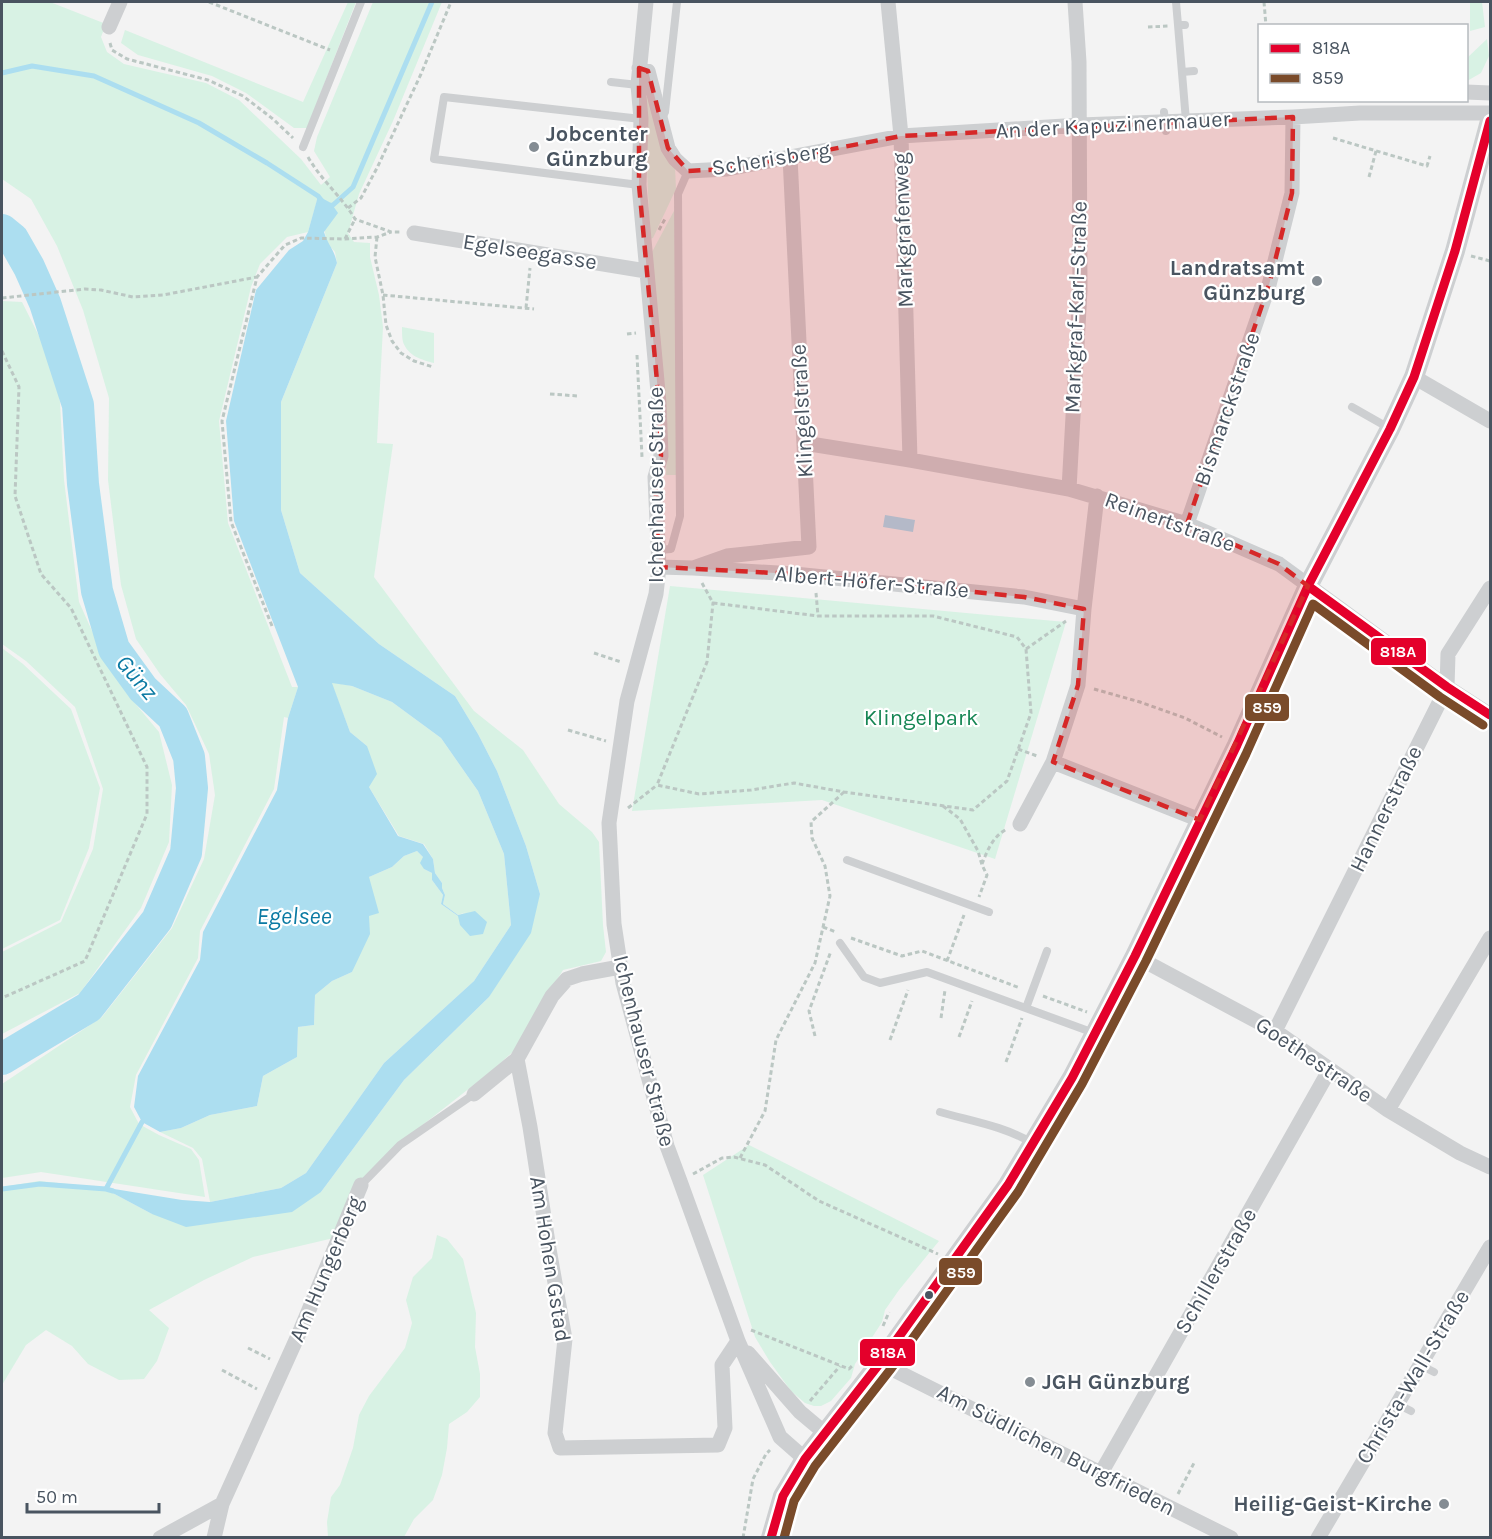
<svg xmlns="http://www.w3.org/2000/svg" width="1492" height="1539" font-family="Karla,sans-serif">
	<style>
		.green { fill: #d8f2e4 }
		.water { fill: #acdef0 }
		.lines { fill: none; stroke-linecap: round; stroke-linejoin: round }
		.stream { stroke: #acdef0; stroke-width: 5 }
		.river { stroke: #acdef0; stroke-width: 32 }
		.path { stroke: #bbc7c3; stroke-width: 3; stroke-dasharray: 4.5 3; stroke-linecap: butt }
		.service { stroke: #cdcfd1; stroke-width: 8 }
		.minor { stroke: #cdcfd1; stroke-width: 15 }
		.tertiary { stroke: #cdcfd1; stroke-width: 20 }
		.bus-1-casing { stroke: #fff; stroke-width: 14 }
		.bus-2-casing { stroke: #fff; stroke-width: 14 }
		.bus-1 { stroke: #e4002b; stroke-width: 9 }
		.bus-2 { stroke: #7a4b2a; stroke-width: 9 }
		.marked { fill: #d62828; fill-opacity: 0.2; stroke: #d62828; stroke-width: 4.5; stroke-dasharray: 12 8; stroke-linejoin: round }
		.poi-dot { fill: #848c93; stroke: #fff; stroke-width: 2 }
		.bus-dot { fill: #495460; stroke: #fff; stroke-width: 2 }
		.labels { text-anchor: middle; dominant-baseline: central; stroke-width: 4.5; stroke-linejoin: round; paint-order: stroke }
		.street-label { font-size: 22px; fill: #495460; stroke: #fff }
		.poi-label { font-size: 22px; font-weight: bold; fill: #495460; stroke: #fff; text-anchor: start }
		.park-label { font-size: 22px; fill: #168654; stroke: #fff }
		.water-label { font-size: 24px; font-style: italic; fill: #0b7aa3; stroke: #fff }
		.line-badge { stroke: #fff; stroke-width: 2 }
		.badge-label { font-size: 16px; text-anchor: middle; font-weight: bold; fill: #fff }
	</style>
	<rect width="100%" height="100%" fill="#f3f3f3"/>
	<path class="green" d="M2,2H50L106,24L101,37L107,52L124,64L206,83L239,100L301,159L321,185L330,177L314,151L317,137L373,2H442L393,121L359,194L348,233L354,242L370,243V257L379,295L383,327L377,443L393,444L374,577L474,711L523,750L559,804L592,832L599,842L603,925L606,952L601,961L563,970L547,996L518,1047L494,1069L406,1138L369,1173L338,1237L253,1257L204,1280L149,1310L169,1328L157,1361L144,1379L119,1380L88,1364L72,1346L46,1330L26,1345L2,1385V1187L39,1181L108,1188L107,1190L152,1214L321,1192L404,1080L489,997L540,894L526,846L497,771L478,734L455,696L379,644L300,573L281,510V402L337,263L335,252L327,243L318,197L308,232L287,237L260,264L251,287L219,421L228,523L292,687H298L288,718L284,717L274,789L200,931L198,958L136,1075L130,1107L139,1124L159,1135L191,1149L199,1160L205,1197L41,1172L2,1178V1084L102,1017L172,928L204,859L215,795L209,754L186,705L160,674L136,639L121,585L108,480L109,398L83,310L57,246L31,199L2,179Z
		M348,2H356L307,128H294L246,93L212,76L138,55L121,43L125,30L303,102Z
		M1470,2H1482L1485,27L1470,31Z
		M1487,39L1489,56L1481,73L1467,81V58Z
		M644,97H651L675,167L676,189L653,238L650,239Z
		M675,209L677,475H666L667,433L652,252Z
		M2,301L22,302L55,368L60,402L64,480L79,602L102,653L129,696L159,732L172,785L169,842L141,908L80,993L2,1034V952L61,922L93,849L103,789L75,707L26,661L2,644Z
		M402,327L434,333V363C422,360 408,356 403,342C402,338 402,332 402,327Z
		M670,586L1066,622L995,859L822,800L632,811Z
		M2,648L23,664L71,709L100,788L89,848L60,920L2,949Z
		M331,682L352,686L392,702L441,738L478,791L504,854L511,925L474,981L384,1063L306,1173L281,1188L210,1202L202,1159L193,1148L160,1132L181,1128L210,1115L257,1106L263,1076L297,1057L298,1027L314,1025L315,995L332,981L352,972L369,915V877L392,867L404,856L417,851L423,857L424,869L432,873V880L443,895L441,904L458,916L466,912L458,915L443,904L445,895L442,888V883L435,873L433,859L424,844L399,836L369,787L367,746L350,732Z
		M749,1145L939,1241L899,1290L885,1310L882,1322L855,1364L851,1378L831,1401L821,1406H814L805,1403L791,1391L770,1362L755,1337L703,1175Z
		M437,1235L447,1239L463,1259L476,1313L475,1347L480,1374V1397L467,1412L449,1424L447,1448L442,1475L433,1500L414,1519L404,1537H328L327,1522L331,1497L340,1485L353,1448L359,1415L369,1396L405,1348L412,1323L406,1300L413,1277L432,1258Z"/>
	<path class="water" d="M318,196L331,203L338,213L324,232C328,245 334,249 337,263L281,402V510L300,573L379,644L455,696L478,734L497,771L526,846L540,894L531,933L489,997L404,1080L321,1192L292,1212L186,1227L152,1214L107,1190L108,1188L182,1200L210,1202L281,1188L306,1173L384,1063L474,981L511,925L504,854L478,791L441,738L392,702L352,686L332,683L350,732L367,746L377,774L369,787L398,836L423,844L433,859L435,873L442,883V888L445,895L443,904L458,915L475,911L487,922L483,934L470,936L460,925L458,916L441,904L443,895L432,880V873L424,869L420,863L423,857L417,851L404,856L392,867L369,877L379,913L369,916L370,934L352,972L332,981L315,995L314,1025L298,1027L297,1057L263,1076L257,1106L210,1115L181,1128L160,1132L142,1122L134,1107L138,1076L200,960L203,932L277,790L288,718L298,687L234,521L226,421L256,290L289,250L303,241L308,232Z
		M885,515L915,520L913,532L883,527Z"/>
	<g class="lines">
		<path class="stream" d="M2,73L32,66L94,76L199,123L267,163L318,196L322,201
			M327,206L333,205L353,187L432,2
			M2,1189L40,1184L106,1189L113,1191
			M106,1189L142,1122"/>
		<path class="river" d="M2,230L13,239L29,267L45,303L78,405L83,484L97,591L114,649L143,689L173,717L189,757L192,788L186,853L157,920L89,1007L2,1059"/>
		<path class="path" d="M209,2L330,50
			M1264,2L1266,26
			M1148,27L1168,26
			M110,43L112,50L127,59L208,80L243,96L273,119L293,138
			M1333,138L1427,166L1430,156
			M308,157C321,180 342,197 355,219L391,232H400
			M1369,177L1376,151
			M348,208L361,198L377,168L421,74L451,2
			M659,230L666,217
			M377,237L375,257L383,295L386,325L392,341L401,353L414,361L433,367
			M345,239L355,219
			M1471,256L1490,261
			M383,295L534,309
			M2,298L85,289L101,290L133,297L163,295L257,277
			M526,308L530,268
			M627,334L636,333
			M2,351L19,387L15,496L41,574L71,608L147,767V814L85,961L2,998
			M637,355L642,457
			M550,394L578,396
			M702,583L713,603
			M816,593L818,616
			M713,603L818,616H933L1017,637L1026,649L1031,713L1007,781L973,810L844,792L794,783L751,790L699,794L657,785L707,662Z
			M272,626L231,522L222,421L257,277L285,245L301,238L345,239L377,237L391,232
			M1026,649L1066,621
			M594,653L621,662
			M1094,689L1140,702L1185,718L1222,737
			M568,730L606,741
			M1018,749L1037,756
			M943,806L960,819L978,851L982,865L987,875L979,897
			M628,808L657,785
			M982,864C987,851 993,836 1007,829
			M823,927L836,932
			M851,938L902,956L922,951L1020,988
			M947,961L964,915
			M1043,996L1087,1012
			M941,1018L945,990
			M815,1036L809,1011L831,951
			M959,1037L972,1001
			M890,1040L908,990
			M1006,1062L1022,1018
			M740,1158L765,1111L776,1040L815,963L830,896L825,866L812,838L811,822L844,792
			M693,1174L722,1158L734,1157L765,1165L819,1201L938,1254
			M883,1326L889,1312
			M751,1330L849,1369L854,1364
			M248,1348L270,1359
			M222,1370L257,1389
			M810,1401L840,1366
			M1178,1494L1195,1461
			M743,1538L753,1479L766,1454L770,1450"/>
		<path class="service" d="M1176,2L1178,25
			M1185,25H1178L1186,121
			M1182,72L1194,71
			M611,82L638,85
			M1164,112L1166,131
			M663,116L665,112L677,2
			M303,147L361,2
			M639,185L434,159L444,97L641,119
			M1352,407L1389,428
			M658,550L671,549L680,516L678,194L688,171
			M847,860L989,912
			M840,943L864,977L880,983L927,972L1094,1033
			M1026,1008L1047,951
			M940,1112C971,1121 1004,1126 1032,1143
			M361,1185L400,1145L474,1094
			M1420,1365L1434,1372
			M1397,1404L1411,1411"/>
		<path class="minor" d="M646,2L638,85L641,119L639,185L659,403L661,456L655,477L659,567L656,594L627,701L609,823L614,924L623,983L667,1146L680,1181L738,1341L780,1437L805,1459
			M888,2L901,136L910,460
			M109,27L120,2
			M639,68L648,71L668,148L675,159L688,171L727,169L901,136L1080,125L1293,117L1360,113H1490
			M1466,92L1490,93
			M414,233L646,271
			M1414,377L1490,421
			M804,443L910,460L1069,489L1187,524L1279,564L1447,687L1490,715
			M1069,489L1080,290L1079,62L1075,2
			M1187,524L1269,285L1292,193L1293,117
			M659,567L693,568L794,574L1024,597L1084,609
			M693,568L727,556L809,547L790,157
			M1053,762L1200,820
			M1020,824L1053,762L1078,685L1084,609L1097,496
			M1135,956L1275,1031L1388,1110L1460,1153L1490,1167
			M620,967L582,974L567,979L552,996L517,1059L530,1127L549,1249L565,1339L555,1433L560,1448L718,1445L725,1428L722,1365L738,1341
			M1275,1031L1447,687L1448,654L1490,588
			M474,1094L517,1059
			M1388,1110L1490,938
			M748,1353L800,1412L825,1433
			M880,1363L1231,1538
			M1101,1473L1330,1069
			M160,1538L222,1504
			M214,1538L222,1504L301,1329L361,1185
			M1318,1538L1490,1247"/>
		<path class="tertiary" d="M771,1538L783,1496L805,1459L880,1363L1008,1185L1072,1078L1135,956L1237,745L1308,586L1390,429L1414,377L1455,251L1490,121"/>
		<g class="bus-1-casing">
			<path id="bus-1" d="M1308,586L1447,687L1490,715
				M771,1538L783,1496L805,1459L880,1363L1008,1185L1072,1078L1135,956L1237,745L1308,586L1390,429L1414,377L1455,251L1490,121"/>
		</g>
		<g class="bus-2-casing">
			<path id="bus-2" d="M784,1538L794,1501L815,1466L890,1370L1018,1192L1082,1084L1146,961L1246,754L1313,604L1440,697L1483,725"/>
		</g>
		<use href="#bus-1" class="bus-1"/>
		<use href="#bus-2" class="bus-2"/>
	</g>
	<path class="marked" d="M639,68L648,71L668,148L688,171L727,169L901,136L1293,117L1292,193L1269,285L1187,524L1279,564L1308,586L1200,820L1053,762L1078,685L1084,609L1024,597L794,574L659,567L655,477L661,456L659,403L639,185Z"/>
	<g class="poi-dot">
		<circle cx="534" cy="147" r="6"/>
		<circle cx="1317" cy="281" r="6"/>
		<circle cx="1030" cy="1382" r="6"/>
		<circle cx="1444" cy="1504" r="6"/>
	</g>
	<circle class="bus-dot" cx="929" cy="1295" r="5"/>
	<g class="labels">
		<g class="street-label">
			<text transform="translate(1113 125) rotate(-3)">An der Kapuzinermauer</text>
			<text transform="translate(771 159) rotate(-9)">Scherisberg</text>
			<text transform="translate(903 230) rotate(-92)">Markgrafenweg</text>
			<text transform="translate(530 252) rotate(9)">Egelseegasse</text>
			<text transform="translate(1076 307) rotate(-88)">Markgraf-Karl-Straße</text>
			<text transform="translate(1227 409) rotate(-71)">Bismarckstraße</text>
			<text transform="translate(802 411) rotate(-93)">Klingelstraße</text>
			<text transform="translate(656 485) rotate(-90)">Ichenhauser Straße</text>
			<text transform="translate(1170 522) rotate(20)">Reinertstraße</text>
			<text transform="translate(872 582) rotate(5)">Albert-Höfer-Straße</text>
			<text transform="translate(1386 809) rotate(-64)">Hannerstraße</text>
			<text transform="translate(644 1051) rotate(76)">Ichenhauser Straße</text>
			<text transform="translate(1314 1060) rotate(34)">Goethestraße</text>
			<text transform="translate(550 1259) rotate(81)">Am Hohen Gstad</text>
			<text transform="translate(326 1269) rotate(-67)">Am Hungerberg</text>
			<text transform="translate(1216 1271) rotate(-60)">Schillerstraße</text>
			<text transform="translate(1413 1377) rotate(-59)">Christa-Wall-Straße</text>
			<text transform="translate(1056 1450) rotate(27)">Am Südlichen Burgfrieden</text>
		</g>
		<g class="poi-label">
			<text x="546" y="134">Jobcenter<tspan x="546" dy="25">Günzburg</tspan></text>
			<text x="1305" y="268" text-anchor="end">Landratsamt<tspan x="1305" dy="25">Günzburg</tspan></text>
			<text x="1042" y="1382">JGH Günzburg</text>
			<text x="1432" y="1504" text-anchor="end">Heilig-Geist-Kirche</text>
		</g>
		<g class="park-label">
			<text x="921" y="718">Klingelpark</text>
		</g>
		<g class="water-label">
			<text transform="translate(137 677) rotate(50)">Günz</text>
			<text x="294" y="916">Egelsee</text>
		</g>
	</g>
	<g class="line-badge">
		<rect x="1370" y="637" width="57" height="29" rx="6" fill="#e4002b"/>
		<rect x="1244" y="693" width="46" height="29" rx="6" fill="#7a4b2a"/>
		<rect x="938" y="1257" width="45" height="29" rx="6" fill="#7a4b2a"/>
		<rect x="859" y="1338" width="57" height="29" rx="6" fill="#e4002b"/>
	</g>
	<g class="badge-label">
		<text x="1398" y="657">818A</text>
		<text x="1267" y="713">859</text>
		<text x="961" y="1278">859</text>
		<text x="888" y="1358">818A</text>
	</g>
	<rect width="1492" height="1539" fill="none" stroke="#495460" stroke-width="6"/>
	<rect x="1258" y="24" width="210" height="78" fill="#ffffff" stroke="#b6bbbf" stroke-width="1.5"/>
	<rect x="1270" y="44" width="30" height="9" fill="#e4002b" stroke="#b6bbbf" stroke-width="1.5"/>
	<text x="1312" y="54" font-size="18" fill="#495460">818A</text>
	<rect x="1270" y="74" width="30" height="9" fill="#7a4b2a" stroke="#b6bbbf" stroke-width="1.5"/>
	<text x="1312" y="84" font-size="18" fill="#495460">859</text>
	<path d="M27 1503v9h132v-9" fill="none" stroke="#495460" stroke-width="3"/>
	<text x="36" y="1503" font-size="18" fill="#495460" stroke="#ffffff" stroke-width="4.5" paint-order="stroke">50 m</text>
</svg>
